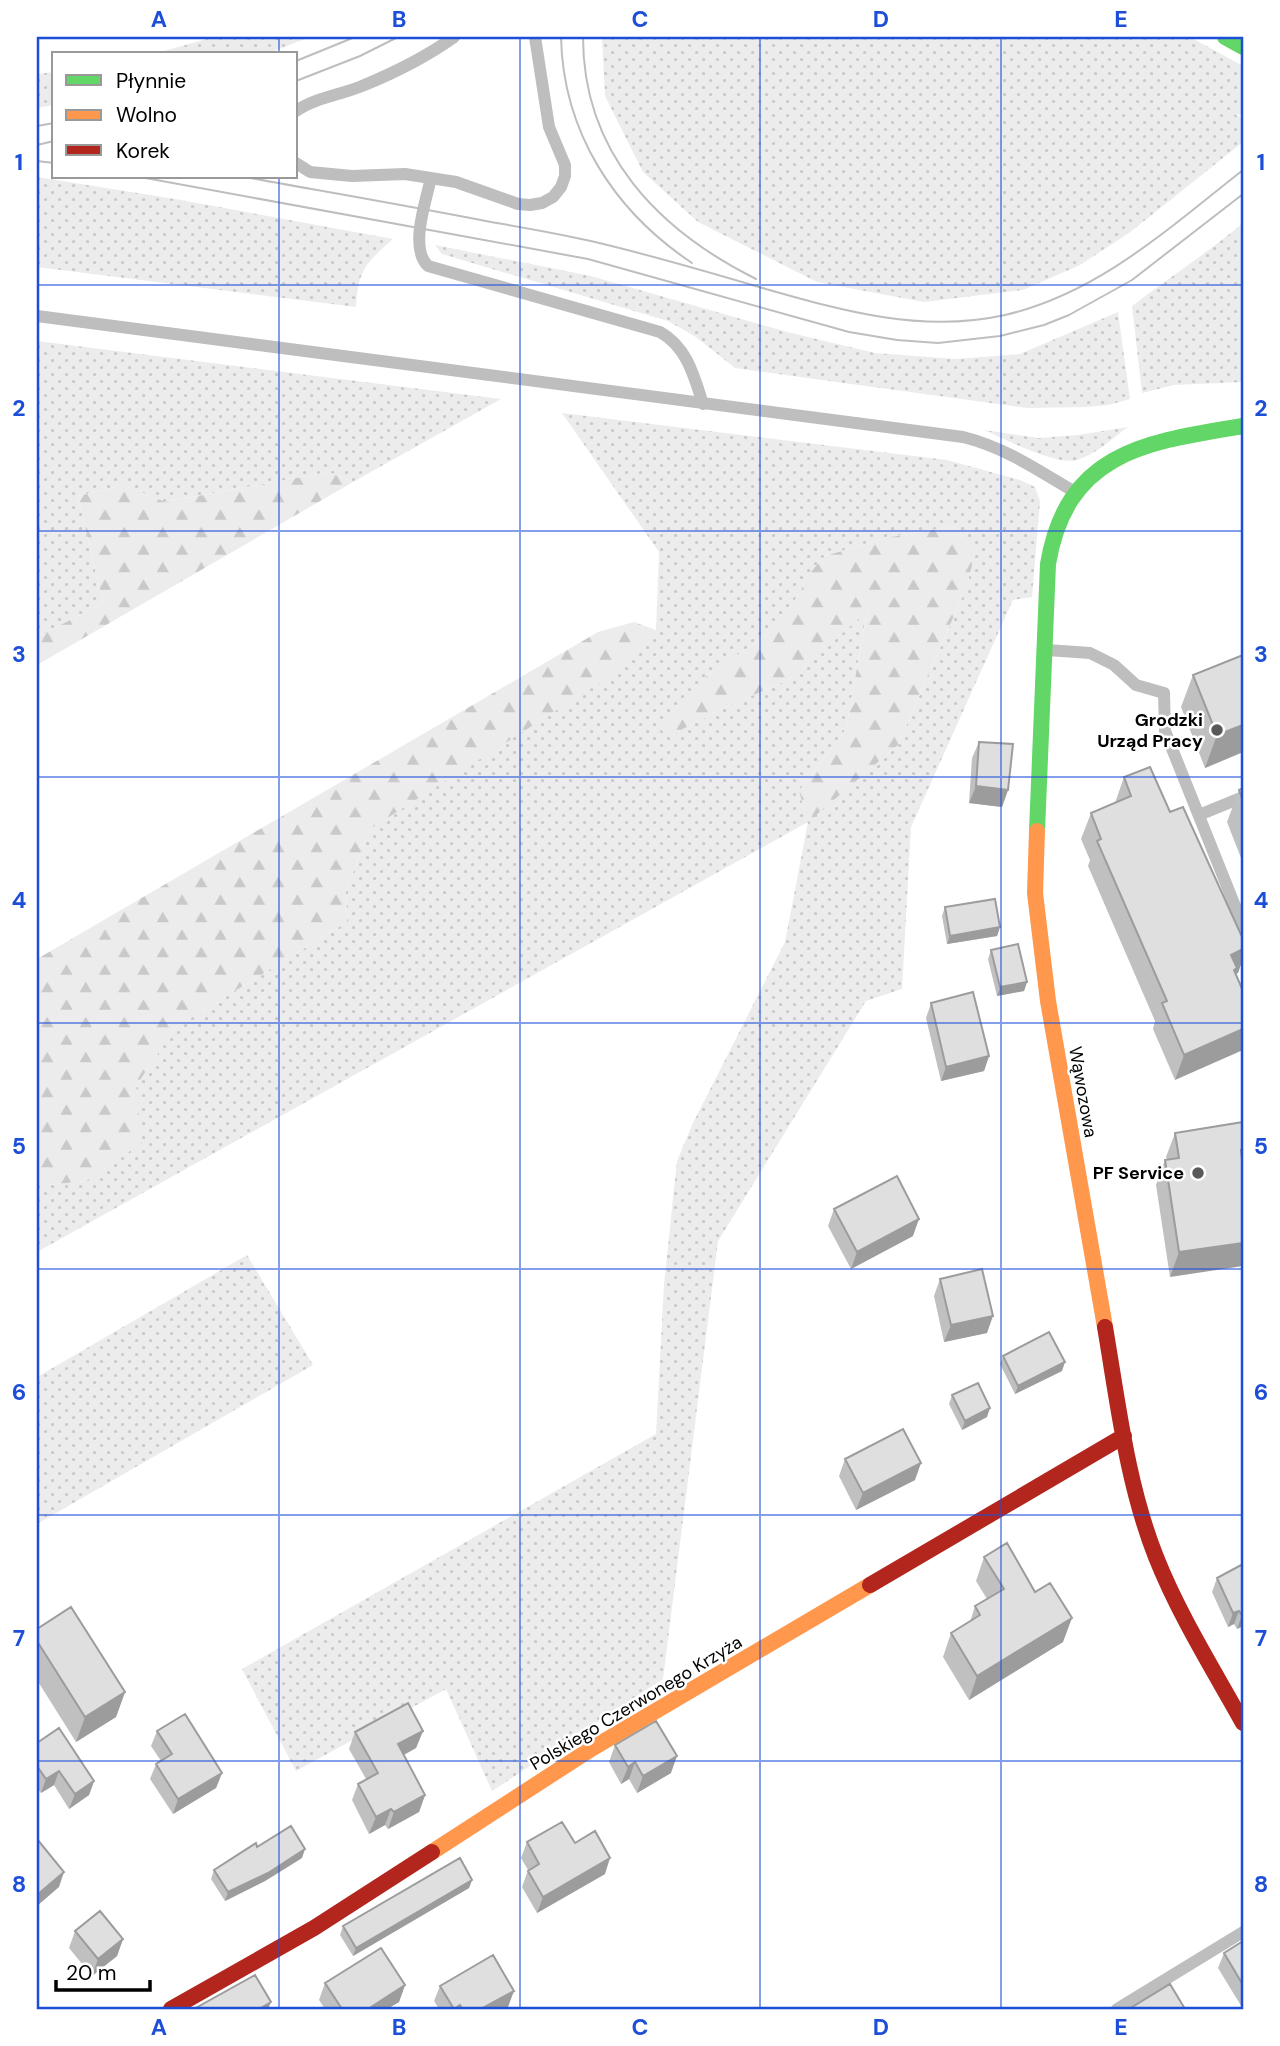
<svg xmlns="http://www.w3.org/2000/svg" width="1280" height="2046" font-family="'DM Sans',sans-serif">
	<style>
		.grass { fill: url(#grass-dots); fill-rule: evenodd }
		.forest { fill: url(#forest-firs) }
		.lines { fill: none; stroke-linecap: round; stroke-linejoin: round }
		.lane { stroke: #bebebe; stroke-width: 12 }
		.fast { stroke: #63d668; stroke-width: 16 }
		.slow { stroke: #ff974d; stroke-width: 16 }
		.jam { stroke: #b3261e; stroke-width: 16 }
		.tram { stroke: #bebebe; stroke-width: 2 }
		.wall { fill: #c0c0c0 }
		.shaded-wall { fill: #9c9c9c }
		.building { fill: #dfdfdf; stroke: #9c9c9c; stroke-width: 2 }
		.grid { fill: none; stroke: #1d4ed8; stroke-width: 2; stroke-opacity: 0.55 }
		.poi-dot { fill: #595959; stroke: #fff; stroke-width: 2.5 }
		.labels { text-anchor: middle; dominant-baseline: central; stroke-width: 5; stroke-linejoin: round; paint-order: stroke }
		.poi-label { font-size: 18px; font-weight: bold; fill: #000; stroke: #fff; text-anchor: end }
		.street-label { font-size: 18px; fill: #000; stroke: #fff }
		.neatline { fill: none; stroke: #1d4ed8; stroke-width: 2.5 }
		.grid-label { font-size: 23px; text-anchor: middle; font-weight: bold; fill: #1d4ed8 }
	</style>
	<defs>
		<pattern id="grass-dots" width="8" height="8" patternUnits="userSpaceOnUse" patternTransform="scale(1.75)"><rect width="8" height="8" fill="#ececec"/><path d="M2 2h.1M6 6h.1" fill="none" stroke="#c9c9c9" stroke-width="1.8" stroke-linecap="round"/></pattern>
		<pattern id="forest-firs" width="22" height="20" patternUnits="userSpaceOnUse" patternTransform="scale(1.75)"><rect width="22" height="20" fill="#ececec"/><path d="M5 1l3.5 6h-7zM16 11l3.5 6h-7z" fill="#c9c9c9"/></pattern>
	</defs>
	<rect width="100%" height="100%" fill="#fff"/>
	<path class="grass" d="M214,37H310L266,54H153Z
		M602,37H1190L1243,66V115L1234,114L1243,118V142L1129,233L1080,265L1023,290L924,302L817,282L698,222L643,172L605,96Z
		M54,72V105L37,108V74Z
		M37,177L181,200L393,239C366,263 358,270 356,307L37,267Z
		M1243,223V382L1174,385L1142,393L1132,306C1169,278 1207,253 1243,223Z
		M435,245L591,276L787,332L875,353L956,359L1020,354L1118,312L1130,399L1108,405L1086,407L1027,408L735,368L696,337L668,321L442,254Z
		M37,341L501,399L353,482L329,472L164,502L124,485L78,496L103,603L37,637Z
		M562,413L947,460L1020,480L1035,487L1040,501L1032,597L1013,600L911,827L902,989L866,1001L718,1241L663,1679L492,1791L446,1689L296,1771L242,1669L656,1434L664,1285L677,1161L692,1125L785,942L808,822L37,1252V1186L86,1181L141,1143L136,1086L175,1028L347,922L346,891L370,829L656,630L659,552ZM955,526L975,554L966,588L898,745L808,821L799,791L846,729L867,611L790,679L726,707L669,736L701,680L778,627L801,590L806,577L825,556L885,538Z
		M1128,427C1113,438 1095,455 1077,460C1056,466 1005,439 984,430L1039,438L1078,435Z
		M247,1255L313,1365L37,1524V1377Z"/>
	<path class="forest" d="M329,472L353,482L37,665V637L103,603L78,496L124,485L165,502Z
		M955,526L975,554L966,588L898,745L808,822L799,791L846,729L867,612L790,679L726,707L669,736L657,727L701,680L778,627L801,590L806,577L825,556L885,538Z
		M634,622L656,630L628,665L370,829L346,891L347,922L175,1028L136,1086L142,1143L86,1181L37,1186V959L598,632Z"/>
	<g class="lines">
		<path class="lane" d="M296,111C315,98 340,95 362,86C394,73 426,57 454,37
			M296,163L310,172L352,176L405,174L456,182L518,204L530,205L542,203L553,197L561,187L565,176V165L549,127L535,37
			M431,178C426,201 409,248 428,266L660,332C687,347 694,376 703,404
			M37,316L963,437C1004,447 1038,470 1073,491
			M1047,650L1090,653L1114,665L1136,685L1164,693L1165,731L1243,926
			M1199,815L1243,797
			M1117,2009L1243,1932"/>
		<path class="fast" d="M1225,37L1243,47
			M1037,831L1048,564C1067,451 1147,442 1243,426"/>
		<path class="slow" d="M1037,831L1035,893L1048,1001L1105,1327
			M432,1852L591,1749L870,1585"/>
		<path class="jam" d="M1105,1327C1118,1403 1127,1484 1156,1557C1179,1615 1213,1669 1243,1723
			M870,1585L1124,1436
			M171,2009L314,1928L432,1852"/>
		<path class="tram" d="M561,37C563,132 614,211 692,263
			M583,37C583,153 658,230 756,279
			M296,61L355,37
			M296,81L360,56L398,37
			M37,126L54,123
			M37,145L54,141
			M37,161L54,163
			M140,177L588,259L849,332L897,340L938,343L1000,336L1044,325L1069,315L1132,280L1243,194
			M245,177C327,192 409,206 491,222C525,228 561,234 595,242C650,255 705,271 759,287C840,310 920,334 1005,315C1099,293 1169,228 1243,170"/>
	</g>
	<path class="wall" d="M1243,655V752L1205,768L1181,707L1193,675Z
		M979,742L1008,790L1002,807L969,803L972,758Z
		M1124,777L1170,812L1243,939V958L1238,973L1236,974L1175,1080L1153,1029L1155,1021L1088,866L1090,860L1081,839L1091,813L1115,803Z
		M1239,790L1243,801V863L1227,822Z
		M945,907L1000,927L997,936L947,944L942,916Z
		M991,950L1027,982L1024,991L997,996L988,959Z
		M931,1003L989,1056L984,1071L941,1081L926,1018Z
		M1243,1122L1170,1277L1156,1185L1165,1160H1167L1166,1157L1175,1133Z
		M834,1209L913,1236L851,1269L828,1226Z
		M940,1279L987,1333L944,1342L934,1296Z
		M1003,1356L1062,1371L1015,1394L1000,1364Z
		M952,1395L987,1417L962,1430L949,1404Z
		M845,1459L915,1480L856,1510L839,1476Z
		M984,1557L1063,1642L969,1700L943,1657L951,1633L970,1622L975,1606L987,1599L976,1581Z
		M1243,1564V1626L1237,1629L1234,1624L1228,1627L1212,1592L1217,1578Z
		M37,1629L125,1692L116,1717L76,1742L37,1680Z
		M157,1731L222,1773L216,1788L173,1814L150,1779L156,1764L161,1761L151,1746Z
		M423,1731L416,1748L404,1755L425,1795L419,1812L388,1829L385,1825L369,1834L352,1800L358,1784L366,1779L349,1749L355,1732Z
		M37,1743L94,1781L89,1795L69,1809L54,1785L41,1793L37,1788Z
		M615,1745L671,1773L637,1793L629,1779L621,1784L609,1762Z
		M527,1842L575,1843L605,1874L537,1913L522,1887L528,1870L521,1858Z
		M302,1858L265,1881L225,1901L211,1879L214,1870Z
		M472,1880L469,1888L353,1956L340,1935L343,1926Z
		M75,1931L123,1939L117,1956L92,1976L69,1948Z
		M1243,1941V2009L1218,1968L1224,1953Z
		M325,1983L405,1985L399,2002L387,2009H325L319,2000Z
		M440,1986L508,2007L503,2009H439L434,2001Z"/>
	<path class="shaded-wall" d="M1243,725V752L1205,768L1217,735Z
		M976,786L1008,790L1002,807L969,803Z
		M1000,927L997,936L947,944L950,936Z
		M1243,949V958L1238,973L1234,974L1231,955Z
		M1027,982L1024,991L997,996L1000,987Z
		M1243,1029V1050L1175,1080L1184,1055Z
		M989,1056L984,1071L941,1081L946,1067Z
		M919,1219L913,1236L851,1269L857,1252Z
		M1243,1243V1266L1170,1277L1179,1252Z
		M993,1316L987,1333L944,1342L951,1325Z
		M1065,1362L1062,1371L1015,1394L1018,1386Z
		M990,1408L987,1417L962,1430L965,1421Z
		M921,1463L915,1480L856,1510L863,1493Z
		M1239,1611L1234,1624L1228,1627L1233,1613Z
		M1242,1615H1243V1626L1237,1629Z
		M1072,1618L1063,1642L969,1700L977,1676Z
		M125,1692L116,1717L76,1742L85,1717Z
		M423,1731L416,1748L392,1761L398,1744Z
		M677,1756L671,1773L637,1793L643,1776Z
		M635,1762L629,1779L621,1784L628,1767Z
		M59,1771L54,1785L41,1793L46,1779Z
		M222,1773L216,1788L173,1814L178,1799Z
		M94,1781L89,1795L69,1809L75,1794Z
		M425,1795L419,1812L388,1829L394,1812Z
		M391,1809L385,1825L369,1834L376,1817Z
		M305,1849L302,1858L265,1881L225,1901L228,1892Z
		M610,1858L605,1874L537,1913L543,1897Z
		M64,1872L59,1887L37,1906V1895Z
		M472,1880L469,1888L353,1956L356,1948Z
		M123,1939L117,1956L92,1976L98,1959Z
		M405,1985L399,2002L387,2009H368Z
		M514,1991L508,2007L503,2009H481Z
		M271,2002L268,2009H259Z"/>
	<path class="building" d="M1243,655V725L1217,735L1193,675Z
		M979,742L1013,744L1008,790L976,786Z
		M1150,767L1170,812L1183,807L1243,939V949L1231,955L1237,968L1234,970L1243,991V1029L1184,1055L1162,1003L1167,1001L1097,841L1101,839L1091,813L1131,796L1124,777Z
		M1243,788V801L1239,790Z
		M995,899L1000,927L950,936L945,907Z
		M1018,944L1027,982L1000,987L991,950Z
		M973,992L989,1056L946,1067L931,1003Z
		M1243,1122V1150H1241L1243,1169V1243L1179,1252L1165,1160L1179,1158L1175,1133Z
		M897,1176L919,1219L857,1252L834,1209Z
		M982,1269L993,1316L951,1325L940,1279Z
		M1049,1332L1065,1362L1018,1386L1003,1356Z
		M978,1383L990,1408L965,1421L952,1395Z
		M903,1429L921,1463L863,1493L845,1459Z
		M1007,1543L1035,1592L1050,1583L1072,1618L977,1676L951,1633L980,1615L975,1606L1004,1589L984,1557Z
		M1243,1564V1615H1242L1239,1611L1233,1613L1217,1578Z
		M71,1607L125,1692L85,1717L37,1641V1629Z
		M408,1703L423,1731L398,1744L425,1795L394,1812L391,1809L376,1817L358,1784L378,1773L355,1732Z
		M185,1714L222,1773L178,1799L156,1764L172,1754L157,1731Z
		M656,1721L677,1756L643,1776L635,1762L628,1767L615,1745Z
		M59,1728L94,1781L75,1794L59,1771L46,1779L37,1766V1743Z
		M562,1822L575,1843L595,1831L610,1858L543,1897L528,1871L539,1864L527,1842Z
		M291,1826L305,1849L268,1873L228,1892L214,1870L256,1843L257,1847Z
		M37,1839L64,1872L37,1895Z
		M460,1858L472,1880L356,1948L343,1926Z
		M100,1911L123,1939L98,1959L75,1931Z
		M1243,1941V1985L1224,1953Z
		M381,1948L405,1985L368,2009H342L325,1983Z
		M493,1955L514,1991L481,2009H462L460,2005L454,2009L440,1986Z
		M255,1975L271,2002L259,2009H194Z
		M1170,1984L1185,2009H1129Z"/>
	<path class="grid" d="M279,37V54M520,37V2009M760,37V2009M1001,37V2009M279,177V2009M37,285H1243M37,531H1243M37,777H1243M37,1023H1243M37,1269H1243M37,1515H1243M37,1761H1243"/>
	<g class="poi-dot">
		<circle cx="1217" cy="730" r="7"/>
		<circle cx="1198" cy="1173" r="7"/>
	</g>
	<g class="labels">
		<g class="poi-label">
			<text x="1203" y="720">Grodzki<tspan x="1203" dy="21">Urząd Pracy</tspan></text>
			<text x="1184" y="1173">PF Service</text>
		</g>
		<g class="street-label">
			<text transform="translate(1083 1092) rotate(80)">Wąwozowa</text>
			<text transform="translate(636 1703) rotate(-31)">Polskiego Czerwonego Krzyża</text>
		</g>
	</g>
	<rect width="1280" height="2046" fill="none" stroke="#ffffff" stroke-width="77"/>
	<rect x="52" y="52" width="245" height="126" fill="#ffffff" stroke="#999999" stroke-width="2"/>
	<rect x="66" y="75" width="35" height="10" fill="#63d668" stroke="#999999" stroke-width="2"/>
	<text x="116" y="88" font-size="21" fill="#000000">Płynnie</text>
	<rect x="66" y="110" width="35" height="10" fill="#ff974d" stroke="#999999" stroke-width="2"/>
	<text x="116" y="122" font-size="21" fill="#000000">Wolno</text>
	<rect x="66" y="145" width="35" height="10" fill="#b3261e" stroke="#999999" stroke-width="2"/>
	<text x="116" y="158" font-size="21" fill="#000000">Korek</text>
	<path d="M56 1980v10h94v-10" fill="none" stroke="#000000" stroke-width="3.5"/>
	<text x="66" y="1980" font-size="21" fill="#000000" stroke="#ffffff" stroke-width="5" paint-order="stroke">20 m</text>
	<rect x="38" y="38" width="1204" height="1970" class="neatline"/>
	<g class="grid-label">
		<text x="159" y="27">A</text>
		<text x="399" y="27">B</text>
		<text x="640" y="27">C</text>
		<text x="881" y="27">D</text>
		<text x="1121" y="27">E</text>
		<text x="19" y="170">1</text>
		<text x="1261" y="170">1</text>
		<text x="19" y="416">2</text>
		<text x="1261" y="416">2</text>
		<text x="19" y="662">3</text>
		<text x="1261" y="662">3</text>
		<text x="19" y="908">4</text>
		<text x="1261" y="908">4</text>
		<text x="19" y="1154">5</text>
		<text x="1261" y="1154">5</text>
		<text x="19" y="1400">6</text>
		<text x="1261" y="1400">6</text>
		<text x="19" y="1646">7</text>
		<text x="1261" y="1646">7</text>
		<text x="19" y="1892">8</text>
		<text x="1261" y="1892">8</text>
		<text x="159" y="2035">A</text>
		<text x="399" y="2035">B</text>
		<text x="640" y="2035">C</text>
		<text x="881" y="2035">D</text>
		<text x="1121" y="2035">E</text>
	</g>
</svg>
